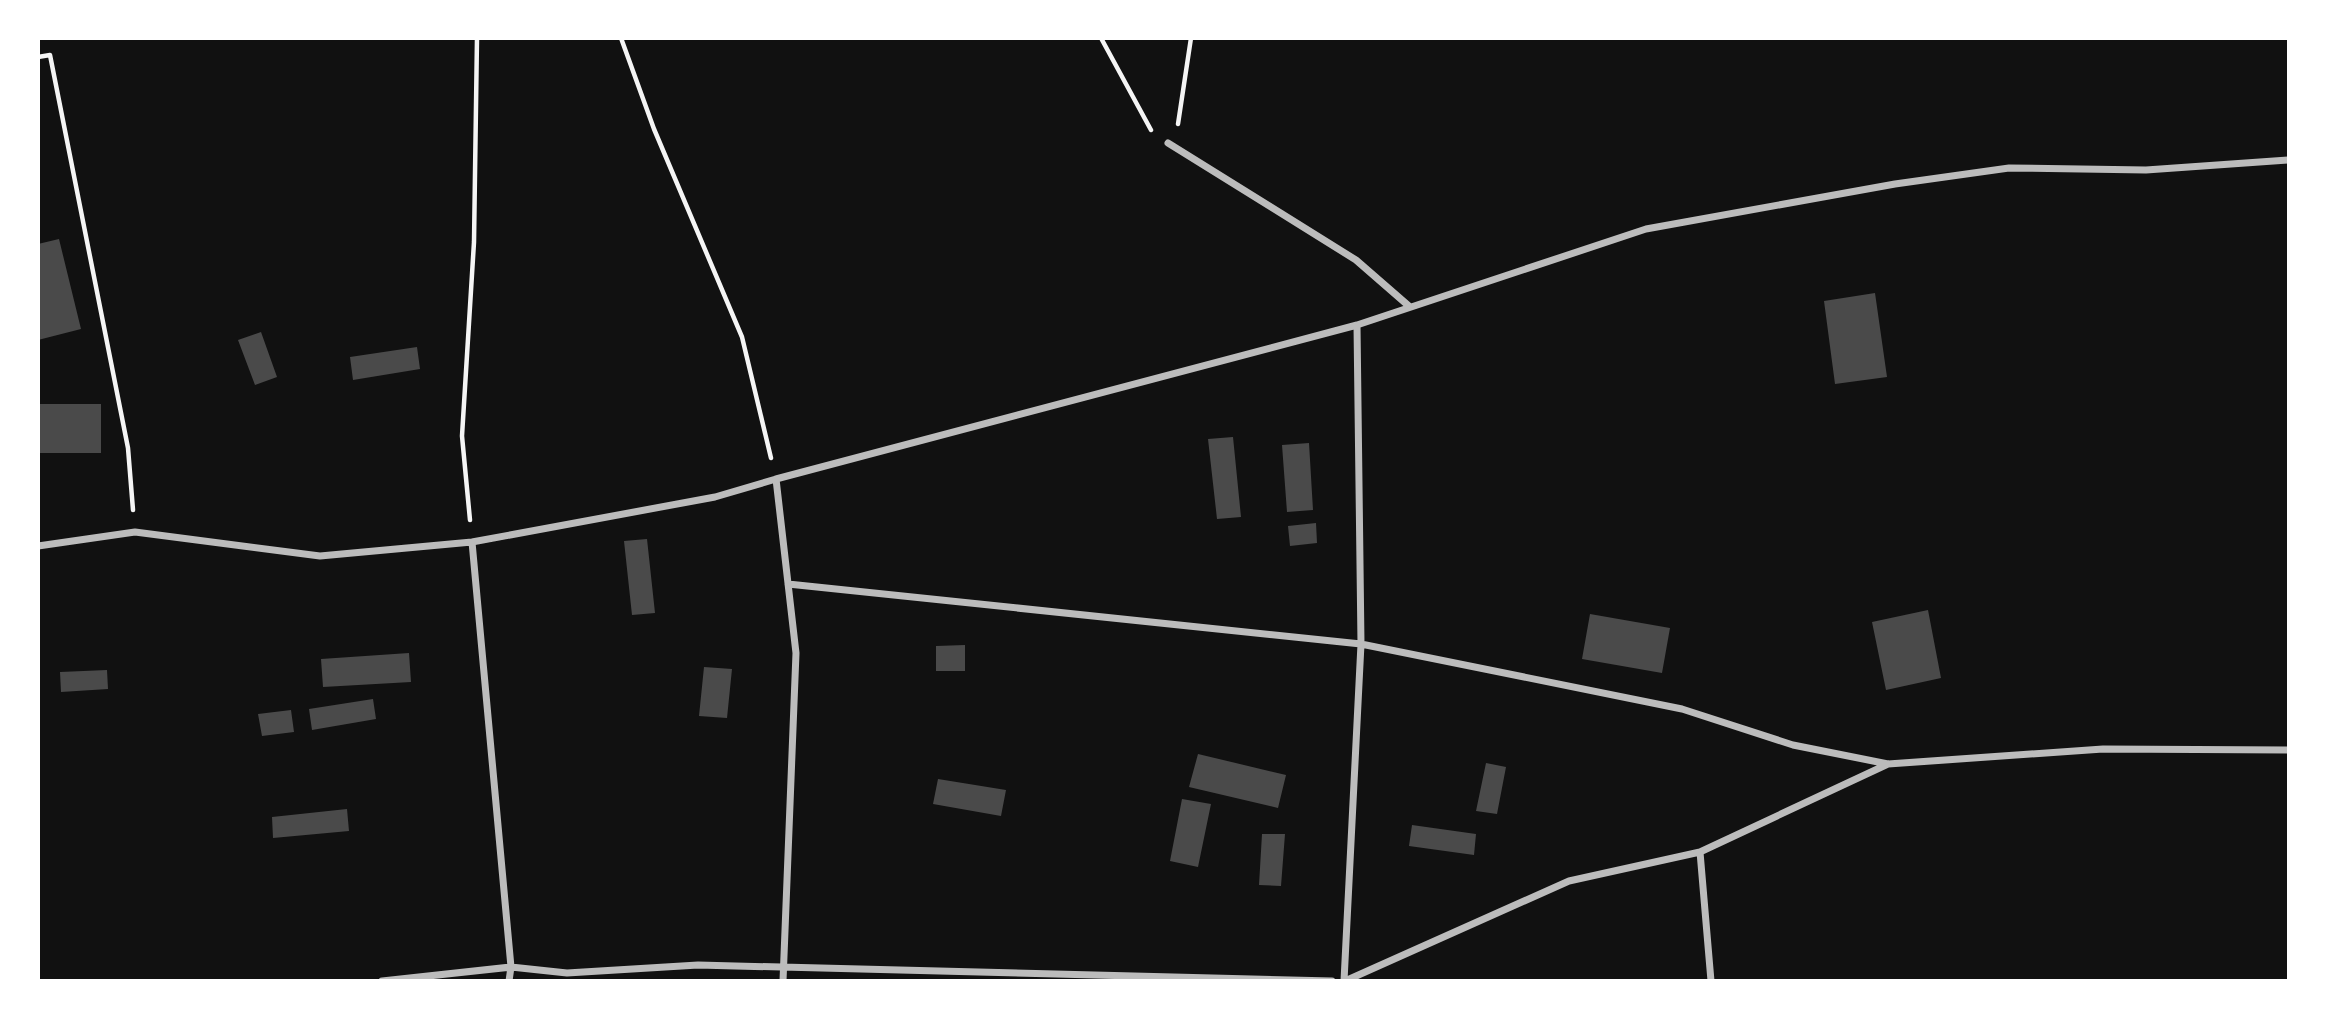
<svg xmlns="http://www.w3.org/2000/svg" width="2327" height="1019" font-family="'Playfair Display',serif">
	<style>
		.building { fill: #4a4a4a }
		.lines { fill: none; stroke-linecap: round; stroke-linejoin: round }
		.path { stroke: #f5f5f5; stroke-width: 4.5 }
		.minor { stroke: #bcbcbc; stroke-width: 7 }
	</style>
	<rect width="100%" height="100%" fill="#111"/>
	<path class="building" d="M59,239L81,329L38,340V244Z
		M1875,293L1887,377L1835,384L1824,301Z
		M261,332L277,377L255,385L238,340Z
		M417,347L420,369L353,380L350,357Z
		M38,404H101V453H38Z
		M1233,437L1241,517L1217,519L1208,439Z
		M1309,443L1313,510L1287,512L1282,445Z
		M1316,523L1317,543L1290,546L1288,526Z
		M647,539L655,613L632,615L624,541Z
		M1928,610L1941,678L1886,690L1872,622Z
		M1590,614L1670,628L1662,673L1582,659Z
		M965,645V671H936V646Z
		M409,653L411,682L323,687L321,659Z
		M704,667L732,669L727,718L699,716Z
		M107,670L108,689L61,692L60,672Z
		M373,699L376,719L312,730L309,709Z
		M291,710L294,732L262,736L258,714Z
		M1198,754L1286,775L1278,808L1189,787Z
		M1486,763L1506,767L1497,814L1476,811Z
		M938,779L1006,790L1001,816L933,804Z
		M1182,799L1211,804L1198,867L1170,861Z
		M347,809L349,831L273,838L272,817Z
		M1412,825L1476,834L1474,855L1409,846Z
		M1262,834H1285L1281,886L1259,885Z"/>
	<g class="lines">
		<path class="path" d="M621,38L654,129L742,337L771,458
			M1101,38L1151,130
			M38,57L50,55L128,448L133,510
			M1178,124L1191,38
			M470,520L462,436L474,242L477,38"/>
		<path class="minor" d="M1168,143L1356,260L1410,307
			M776,479L796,653L783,981
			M472,542L511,967L509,981
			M38,546L135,532L320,556L472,542L715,497L776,479L1357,325L1646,229L1895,184L2009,168L2146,170L2288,160
			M788,584L1361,644L1682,709L1793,745L1888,764L2103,749L2288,750
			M1700,852L1711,981
			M382,981L511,967L567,973L698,965L1332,981
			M1344,981L1361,644L1357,325
			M1345,981L1569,881L1700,852L1888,764"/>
	</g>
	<rect width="2327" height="1019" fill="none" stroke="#ffffff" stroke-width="80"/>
</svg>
